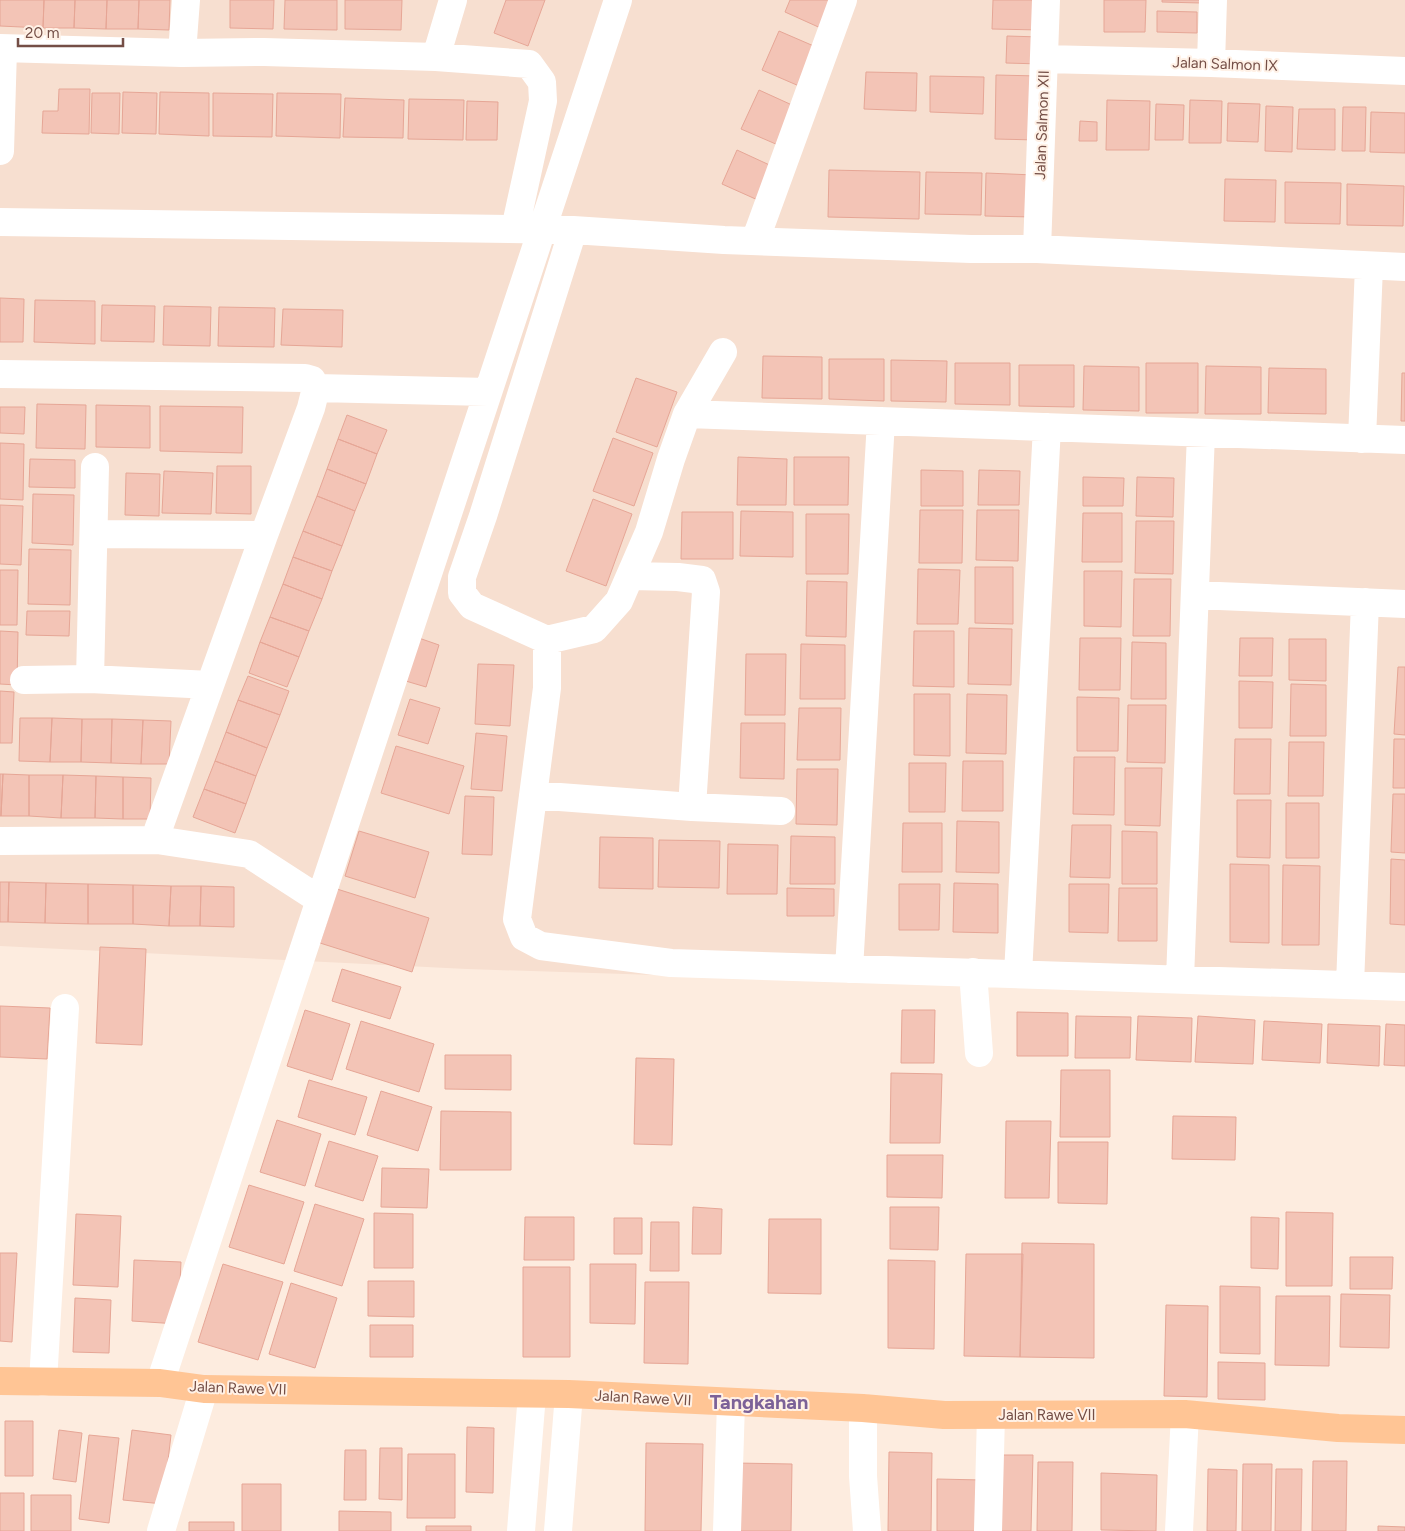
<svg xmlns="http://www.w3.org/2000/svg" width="1405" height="1531" font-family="Figtree,sans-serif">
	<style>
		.residential { fill: #f7dfd0 }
		.building { fill: #f3c4b6; stroke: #e6a696 }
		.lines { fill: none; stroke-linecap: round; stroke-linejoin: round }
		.minor { stroke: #fff; stroke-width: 28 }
		.major { stroke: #ffc595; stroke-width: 28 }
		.labels { text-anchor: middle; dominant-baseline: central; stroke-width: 4; stroke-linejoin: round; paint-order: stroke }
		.street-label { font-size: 15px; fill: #744e46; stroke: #fff1e6 }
		.district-label { font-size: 20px; font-weight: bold; fill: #7c6198; stroke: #fff1e6 }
	</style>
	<rect width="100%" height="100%" fill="#fdecdf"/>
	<path class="residential" d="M0,0H1405V999L467,969L0,946Z"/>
	<path class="building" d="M0,0H44L43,28L0,26Z
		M44,0H75L74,28H43Z
		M75,0H107L106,29L74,28Z
		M107,0H139L138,29H106Z
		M139,0H170L169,30L138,29Z
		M230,0H274L273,29L230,28Z
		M285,0H337V30L284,29Z
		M345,0H402L401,30L345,29Z
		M506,0H545L528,46L494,33Z
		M790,0H838L825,30L785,12Z
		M993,0H1040V30L992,29Z
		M1104,0H1146L1145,32H1104Z
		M1162,0H1201V3L1162,2Z
		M1157,11L1197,12V33L1157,32Z
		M779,31L823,50L806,89L762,70Z
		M1007,36L1040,37V64L1006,63Z
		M866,72L917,73L916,111L864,109Z
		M996,75L1038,76L1037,140L995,139Z
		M930,76L984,77L983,114L930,112Z
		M59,89H90L89,134L42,133L43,111H58Z
		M759,90L803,110L785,148L741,129Z
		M123,92L157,93L156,134L122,133Z
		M160,92L209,93V136L159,134Z
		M92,93H120L119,134L91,133Z
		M213,93L273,94L272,137L213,136Z
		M277,93L341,94L340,138L276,136Z
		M345,98L404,100L403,138L343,137Z
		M409,99L464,100L463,140L408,139Z
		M1107,100L1150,101L1149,150H1106Z
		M1190,100L1222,101L1221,143H1189Z
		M467,101L498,102L497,140H466Z
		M1228,103L1260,104L1258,142L1227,141Z
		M1156,104L1184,105L1183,140H1155Z
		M1266,106L1293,107L1292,152L1265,151Z
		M1343,107H1366L1365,151H1342Z
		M1299,109H1335V150L1297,149Z
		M1371,112L1405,113V153L1370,152Z
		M1080,121L1097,122V141H1079Z
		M737,150L776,168L760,201L722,184Z
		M829,170L920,172L919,219L828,217Z
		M926,172L982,173L981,215L925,214Z
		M986,173L1034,175L1033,217L985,216Z
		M1225,179L1276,180L1275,222L1224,221Z
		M1285,182L1341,183L1340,224L1285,223Z
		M1347,184L1404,186L1403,226L1347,225Z
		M0,298L24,299L23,342H0Z
		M35,300L95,301V344L34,342Z
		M102,305L155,306L154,342L101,341Z
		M164,306L211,307L210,346L163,345Z
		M219,307L275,308L274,347L218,346Z
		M283,309L343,310L342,347L281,345Z
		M763,356L822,357V399L762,398Z
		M829,359H884V401L829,399Z
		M891,360L947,361L946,402L891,401Z
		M955,363H1010V405L955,404Z
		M1146,363H1198V413H1146Z
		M1019,365H1074V407L1019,406Z
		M1084,366L1139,367V411L1083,410Z
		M1206,366L1261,367V414H1205Z
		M1269,368L1326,369V414L1268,413Z
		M1402,373H1405V421H1401Z
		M636,378L677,392L657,447L616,432Z
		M37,404L86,405L85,449L36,448Z
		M96,405L150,406V448L96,447Z
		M160,406L243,407L242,453L160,451Z
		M0,407H25L24,434L0,433Z
		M347,415L387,430L377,454L338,439Z
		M613,438L653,453L634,506L593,491Z
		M338,439L377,454L366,484L327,469Z
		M0,443L24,444L23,500L0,499Z
		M738,457L787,459L786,505H737Z
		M794,457H849L848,505H794Z
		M30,459L75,460V488L29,487Z
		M217,466H251V514L216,513Z
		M327,469L366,484L355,511L317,496Z
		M921,470L963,471V506H921Z
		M979,470L1020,471L1019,505H978Z
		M164,471L213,473L211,514L162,513Z
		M126,473L160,474L159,516L125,515Z
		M1083,477L1124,478L1123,506H1083Z
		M1137,477L1174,478L1173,517L1136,516Z
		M33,494L74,495L73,545L32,543Z
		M317,496L355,511L342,546L303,531Z
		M593,499L632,514L606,586L566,571Z
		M0,505L23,506L21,565L0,564Z
		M920,510H963L962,563H919Z
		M977,510H1019L1018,561L976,560Z
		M741,511L793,512V557L740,556Z
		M682,512H733V559H681Z
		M1083,513H1122V562H1082Z
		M806,514H849L848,574H806Z
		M1136,521H1174L1173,574L1135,573Z
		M303,531L342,546L332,571L293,557Z
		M29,549L71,550L70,605L28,604Z
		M293,557L332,571L322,599L283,584Z
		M975,567H1013V624L975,623Z
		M918,569L960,570L958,624H917Z
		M0,570H18L17,625H0Z
		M1084,571H1122L1121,627L1084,626Z
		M1134,579H1171L1170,636H1133Z
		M807,581L847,582L846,637L806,636Z
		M283,584L322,599L309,631L270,617Z
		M27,611H70L69,636L26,635Z
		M270,617L309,631L299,657L260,642Z
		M969,628L1012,629L1011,685L968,684Z
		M0,631L18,632L17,685L0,684Z
		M914,631H954V687L913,686Z
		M413,636L439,645L426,687L399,679Z
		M1080,638H1121L1120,690H1079Z
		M1240,638H1273L1272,676H1239Z
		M1289,639H1326V681L1289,680Z
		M260,642L299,657L287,687L249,673Z
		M1132,642L1166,643V699H1131Z
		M801,644L845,645V699H800Z
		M746,654H786L785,715H745Z
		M478,664L514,665L510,726L475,724Z
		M1398,667H1405V735L1394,734Z
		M248,676L289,691L280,715L238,700Z
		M1239,681L1273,682L1272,728H1239Z
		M1291,684L1326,685V736H1290Z
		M0,691L14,692L12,743H0Z
		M914,694H950V756L914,755Z
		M967,694L1007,695L1006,754L966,753Z
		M1077,697L1119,698L1118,751H1077Z
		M410,699L440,708L428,744L398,735Z
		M238,700L280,715L267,748L226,732Z
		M1128,705H1166L1165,763L1127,762Z
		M799,708H841L840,760H797Z
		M20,718H52L50,762L19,761Z
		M52,718L82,719L81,762H50Z
		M82,719H112L111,763L81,762Z
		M112,719L143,720L141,764L111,763Z
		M143,720L171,721L169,764H141Z
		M741,723H785L784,779L740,778Z
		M226,732L267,748L256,776L215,761Z
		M476,733L507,736L502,791L471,789Z
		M1235,739H1271L1270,794H1234Z
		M1394,739H1405V788H1393Z
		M1289,742H1324L1323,796H1288Z
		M396,746L464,766L449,814L381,793Z
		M1074,757H1115L1114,815L1073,814Z
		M215,761L256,776L246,804L204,789Z
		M963,761H1003V811H962Z
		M909,763H946L945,812H909Z
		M1125,768H1162L1160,826L1125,825Z
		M797,769H838L837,825L796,824Z
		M0,774H3L1,816H0Z
		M3,774L29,775V816H1Z
		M29,775H63L61,818L29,816Z
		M63,775L96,776L95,818H61Z
		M96,776L123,777V819L95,818Z
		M123,777L151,778L150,819H123Z
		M204,789L246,804L235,833L193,817Z
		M1393,794H1405V853L1391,852Z
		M465,796L494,797L492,855L462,854Z
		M1237,800H1271L1270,858L1237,857Z
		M1286,803H1319V858H1286Z
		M957,821L999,822V873L956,872Z
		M903,823H942V872H902Z
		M1072,825H1111L1110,878L1070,877Z
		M359,831L429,852L415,898L345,876Z
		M1122,831L1157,832V884H1122Z
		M791,836L835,837V884H790Z
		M600,837L653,838V889L599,888Z
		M659,840L720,841L719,888L658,887Z
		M728,844L778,845L777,894H727Z
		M1391,859L1405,860V925L1390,924Z
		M1230,864L1269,865V943L1230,942Z
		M1283,865L1320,866L1319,945H1282Z
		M0,882H9L8,922H0Z
		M9,882L46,883L45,923L8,922Z
		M46,883L88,884V924L45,923Z
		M954,883L998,884V933L953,932Z
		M88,884L133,885V924H88Z
		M899,884H940L939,930H899Z
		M1069,884H1109L1108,933L1069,932Z
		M133,885L171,886L169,926L133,924Z
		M171,886H201L200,926H169Z
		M201,886L234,887V927L200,926Z
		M787,888L834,889V916H787Z
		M1119,888H1157V941H1118Z
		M337,889L429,918L412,972L320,943Z
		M100,947L146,949L142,1045L96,1043Z
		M342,969L401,987L390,1019L332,1001Z
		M0,1006L50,1008L47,1059L0,1057Z
		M305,1010L350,1024L332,1080L287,1066Z
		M902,1010H935L934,1063H901Z
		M1017,1012L1068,1013V1056H1017Z
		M1076,1016L1131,1017L1130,1058H1075Z
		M1138,1016L1192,1018L1191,1062L1136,1060Z
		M1198,1016L1255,1020L1253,1064L1195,1062Z
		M361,1021L434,1044L419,1092L346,1069Z
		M1264,1021L1322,1024L1320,1063L1262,1060Z
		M1328,1024L1380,1026L1379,1066L1327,1063Z
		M1386,1024L1405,1025V1066L1384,1065Z
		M445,1055H511V1090L445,1089Z
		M636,1058L674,1059L672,1145L634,1144Z
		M1061,1070H1110V1137H1060Z
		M891,1073L942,1074L940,1143H890Z
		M309,1080L367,1097L355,1135L298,1117Z
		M381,1091L432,1107L418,1151L367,1135Z
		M441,1111L511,1112V1170H440Z
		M1173,1116L1236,1117L1235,1160L1172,1159Z
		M277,1120L321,1134L305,1186L260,1172Z
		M1006,1121H1051L1049,1198H1005Z
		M329,1141L378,1156L363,1201L315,1186Z
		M1058,1142H1108L1107,1204L1058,1203Z
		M887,1155H943L942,1198L887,1197Z
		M382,1168L429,1169L427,1208L381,1207Z
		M249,1185L304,1202L284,1264L229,1247Z
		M315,1204L364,1219L342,1286L294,1271Z
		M693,1207L722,1209L721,1254H692Z
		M890,1207H939L938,1250L890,1249Z
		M1286,1212L1333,1213L1332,1286H1286Z
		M374,1213L413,1214V1268H374Z
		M76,1214L121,1216L118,1287L73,1285Z
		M525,1217H574V1260H524Z
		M1251,1217L1279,1218L1278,1269L1251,1268Z
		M614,1218H642V1254H614Z
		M769,1219H821V1294L768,1293Z
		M651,1222H679V1271H650Z
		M1022,1243L1094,1244V1358L1020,1357Z
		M0,1253H17L12,1342L0,1341Z
		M966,1254H1023L1020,1357L964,1356Z
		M1350,1257H1393L1392,1289H1350Z
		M134,1260L181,1262L178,1324L132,1321Z
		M888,1260L935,1261L934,1349L888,1348Z
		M223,1264L283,1282L258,1360L198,1342Z
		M590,1264H636L635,1324L590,1323Z
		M523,1267H570V1357H523Z
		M368,1281H414V1317L368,1316Z
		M645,1282H689L688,1364L644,1363Z
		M291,1283L337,1298L315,1368L269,1354Z
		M1220,1286L1260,1287V1354L1220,1353Z
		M1341,1294L1390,1295L1389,1348L1340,1347Z
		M1276,1296H1330L1329,1366L1275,1365Z
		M75,1298L111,1300L109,1353L73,1352Z
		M1166,1305L1208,1306L1207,1397L1164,1396Z
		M370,1325H413V1357H370Z
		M1218,1362L1265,1363V1400L1218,1399Z
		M5,1421H33V1476H5Z
		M467,1427L494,1428L493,1493L466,1492Z
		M59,1430L82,1433L76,1482L53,1479Z
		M132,1430L171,1435L163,1504L123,1500Z
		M89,1435L119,1438L109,1523L79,1519Z
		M646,1443L703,1444L701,1531H645Z
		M380,1448H402V1500L379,1499Z
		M345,1450H366V1500H344Z
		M889,1452L932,1453L931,1531H888Z
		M408,1454H455V1518H407Z
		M995,1455H1033L1031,1531H994Z
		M1313,1461H1347L1346,1531H1312Z
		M1038,1462H1073L1072,1531H1037Z
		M735,1463L792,1464L791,1531H734Z
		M1243,1464H1272L1271,1531H1242Z
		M1208,1469L1237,1470L1236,1531H1207Z
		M1276,1469H1302L1301,1531H1275Z
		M1101,1473L1157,1475L1156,1531L1101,1530Z
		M937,1479L982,1480L981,1531H937Z
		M242,1484H281V1531H242Z
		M0,1493H24V1531H0Z
		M31,1495H71V1531H31Z
		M339,1511L391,1512V1531H339Z
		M189,1522H234V1531H189Z
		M426,1526H471V1531H426Z
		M1378,1526L1405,1527V1531H1378Z"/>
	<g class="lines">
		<path class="minor" d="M0,48L182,53L264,52L436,57L529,64L542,82L543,101L515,229
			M182,53L186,0
			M436,57L453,0
			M1044,59L1211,63L1405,71
			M1211,63L1213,0
			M0,151L3,49
			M0,222L573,230L724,240L971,249H1037L1405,267
			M573,230L483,516L462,577V593L472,606L547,640V688L517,919L524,937L541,946L671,963L1405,987
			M755,241L843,0
			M1037,249L1046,0
			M0,374L305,378L312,380L316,388L311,408L264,535L158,830L157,840L0,841
			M316,388L488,392
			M687,414L723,352
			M1362,439L1369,266
			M94,534L264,535
			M1195,595L1405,604
			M547,640L594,629L619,601L649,532L671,459L687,414L1405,440
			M90,679L95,467
			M24,680L90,679L210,685
			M533,795L692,807L706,592L702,580L678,577L630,576
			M692,807L781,811
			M157,840L249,854L320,900
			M849,969L881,421
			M973,972L979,1053
			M1018,974L1047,427
			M1180,979L1201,433
			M1350,985L1365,602
			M43,1382L65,1008
			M160,1383L618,0
			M863,1408V1476L867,1531
			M161,1531L204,1389
			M521,1531L532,1394
			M558,1531L569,1394
			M727,1531L731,1403
			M988,1531L991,1415
			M1179,1531L1185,1414"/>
		<path class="major" d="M0,1381L160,1383L204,1389L569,1394L863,1408L944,1415L1185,1414L1338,1428L1405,1430"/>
	</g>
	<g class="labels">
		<g class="street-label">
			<text transform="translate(1225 64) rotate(2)">Jalan Salmon IX</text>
			<text transform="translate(1042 125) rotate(-88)">Jalan Salmon XII</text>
			<text transform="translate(238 1388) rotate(2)">Jalan Rawe VII</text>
			<text transform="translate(643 1398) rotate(3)">Jalan Rawe VII</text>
			<text x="1047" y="1415">Jalan Rawe VII</text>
		</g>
		<g class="district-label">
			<text x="759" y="1402">Tangkahan</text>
		</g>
	</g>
	<path d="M18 38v8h105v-8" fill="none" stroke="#744e46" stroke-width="2.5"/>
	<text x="25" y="38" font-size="15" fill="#744e46" stroke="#fff1e6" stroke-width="4" paint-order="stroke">20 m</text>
</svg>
